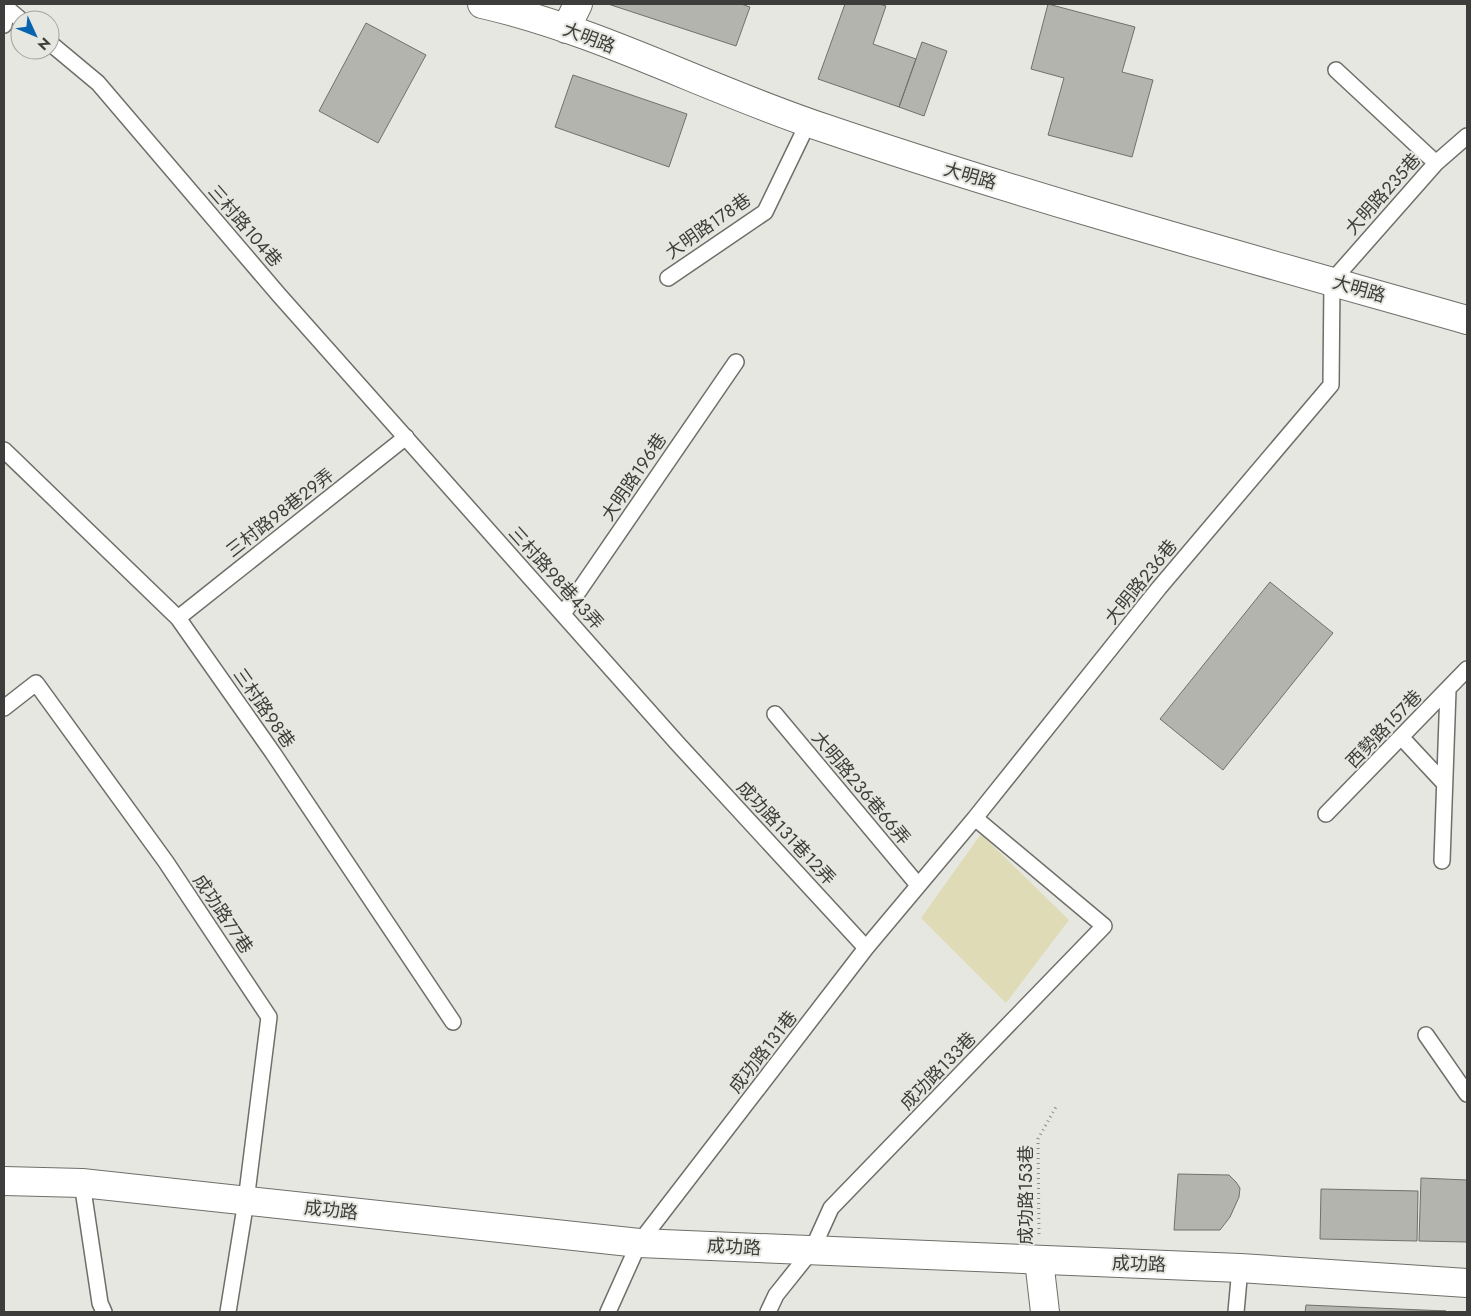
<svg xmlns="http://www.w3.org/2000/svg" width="1471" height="1316" font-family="Jost,'Noto Sans TC',sans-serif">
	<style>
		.green { fill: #dfdbb7 }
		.building { fill: #b4b4ae; stroke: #71716c }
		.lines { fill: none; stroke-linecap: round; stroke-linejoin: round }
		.lane-casing { stroke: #6f6e69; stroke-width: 18 }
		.street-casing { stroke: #6f6e69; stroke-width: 30 }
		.secondary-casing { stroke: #6f6e69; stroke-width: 30 }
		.path { stroke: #8b8b88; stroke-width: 3; stroke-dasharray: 1 4; stroke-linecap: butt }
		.lane { stroke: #fff; stroke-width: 15 }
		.street { stroke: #fff; stroke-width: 28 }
		.secondary { stroke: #fff; stroke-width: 28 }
		.labels { text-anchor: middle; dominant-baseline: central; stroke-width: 4; stroke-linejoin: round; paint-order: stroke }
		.street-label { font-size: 18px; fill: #3d3d3b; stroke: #e7e7e1 }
	</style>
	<rect width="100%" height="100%" fill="#e7e7e1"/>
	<path class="green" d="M981,834L1069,920L1006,1003L921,918Z"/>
	<path class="building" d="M608,4H741L750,7L736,46Z
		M845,4H879L886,6L873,44L916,59L899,107L818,79Z
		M1048,4L1135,27L1122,72L1153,80L1132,157L1048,135L1064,78L1031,69Z
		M366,23L426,55L378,143L319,111Z
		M922,42L947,51L924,116L899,107Z
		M573,75L687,114L669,167L555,127Z
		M1270,582L1333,633L1223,770L1160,719Z
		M1178,1174L1229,1175L1236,1182L1240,1188L1239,1197L1230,1217L1220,1230H1174Z
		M1421,1178L1467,1180V1242L1419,1241Z
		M1321,1189L1418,1191L1417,1241L1320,1239Z
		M1306,1305L1446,1311L1305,1312Z"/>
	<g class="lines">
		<g class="lane-casing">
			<path id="lane" d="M8,9L21,20
				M4,25L8,4
				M50,43L98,83L279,295L678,744L866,948
				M1336,70L1436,163
				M668,278L765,212L808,123
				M4,450L178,618L273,753L453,1022
				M563,614L736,362
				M178,618L406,437
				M4,708L36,683L166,862L269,1017L246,1201L228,1312
				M775,714L918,885
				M1402,738L1444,783
				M1326,814L1467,669
				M1442,861L1448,690
				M1426,1035L1467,1094
				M82,1183L100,1303L104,1312
				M608,1312L639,1243L866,948L975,818L1159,588L1331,385L1332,281L1436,163L1467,136
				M768,1312L776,1295L812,1250L831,1208L1104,926L975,818
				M1236,1312L1240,1268"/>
		</g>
		<g class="street-casing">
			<path id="street" d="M482,4C600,31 709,90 824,128C1036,200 1252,259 1467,320
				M566,29L578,4
				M1039,1260L1045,1312"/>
		</g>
		<g class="secondary-casing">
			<path id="secondary" d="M4,1181L82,1183L639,1243L1240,1268L1467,1283"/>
		</g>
		<path class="path" d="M1039,1234L1038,1139L1057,1105"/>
		<use href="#lane" class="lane"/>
		<use href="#street" class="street"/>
		<use href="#secondary" class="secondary"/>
	</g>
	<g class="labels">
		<g class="street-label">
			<text transform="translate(589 38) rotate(21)">大明路</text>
			<text transform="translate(970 176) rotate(16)">大明路</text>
			<text transform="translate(1383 194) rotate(-48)">大明路235巷</text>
			<text transform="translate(245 226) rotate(49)">三村路104巷</text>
			<text transform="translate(708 226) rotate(-35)">大明路178巷</text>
			<text transform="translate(1359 289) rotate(16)">大明路</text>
			<text transform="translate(634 477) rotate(-56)">大明路196巷</text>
			<text transform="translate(280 513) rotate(-38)">三村路98巷29弄</text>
			<text transform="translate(556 578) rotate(48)">三村路98巷43弄</text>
			<text transform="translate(1141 582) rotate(-51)">大明路236巷</text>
			<text transform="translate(264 708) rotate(55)">三村路98巷</text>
			<text transform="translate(1384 729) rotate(-46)">西勢路157巷</text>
			<text transform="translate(861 788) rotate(50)">大明路236巷66弄</text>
			<text transform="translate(786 833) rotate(47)">成功路131巷12弄</text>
			<text transform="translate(223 914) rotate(56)">成功路77巷</text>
			<text transform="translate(763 1052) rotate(-52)">成功路131巷</text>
			<text transform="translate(938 1071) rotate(-46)">成功路133巷</text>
			<text transform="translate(1026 1195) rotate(-90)">成功路153巷</text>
			<text transform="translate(331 1210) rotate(6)">成功路</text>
			<text transform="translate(734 1247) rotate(3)">成功路</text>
			<text transform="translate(1139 1264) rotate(2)">成功路</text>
		</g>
	</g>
	<rect width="1471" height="1316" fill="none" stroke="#3d3d3b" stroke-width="10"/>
	<g transform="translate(35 35) rotate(134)"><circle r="24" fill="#e7e7e1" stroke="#a3a39f"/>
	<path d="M0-4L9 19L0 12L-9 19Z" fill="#0663b0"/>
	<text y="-8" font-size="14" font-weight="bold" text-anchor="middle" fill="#3d3d3b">N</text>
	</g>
</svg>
